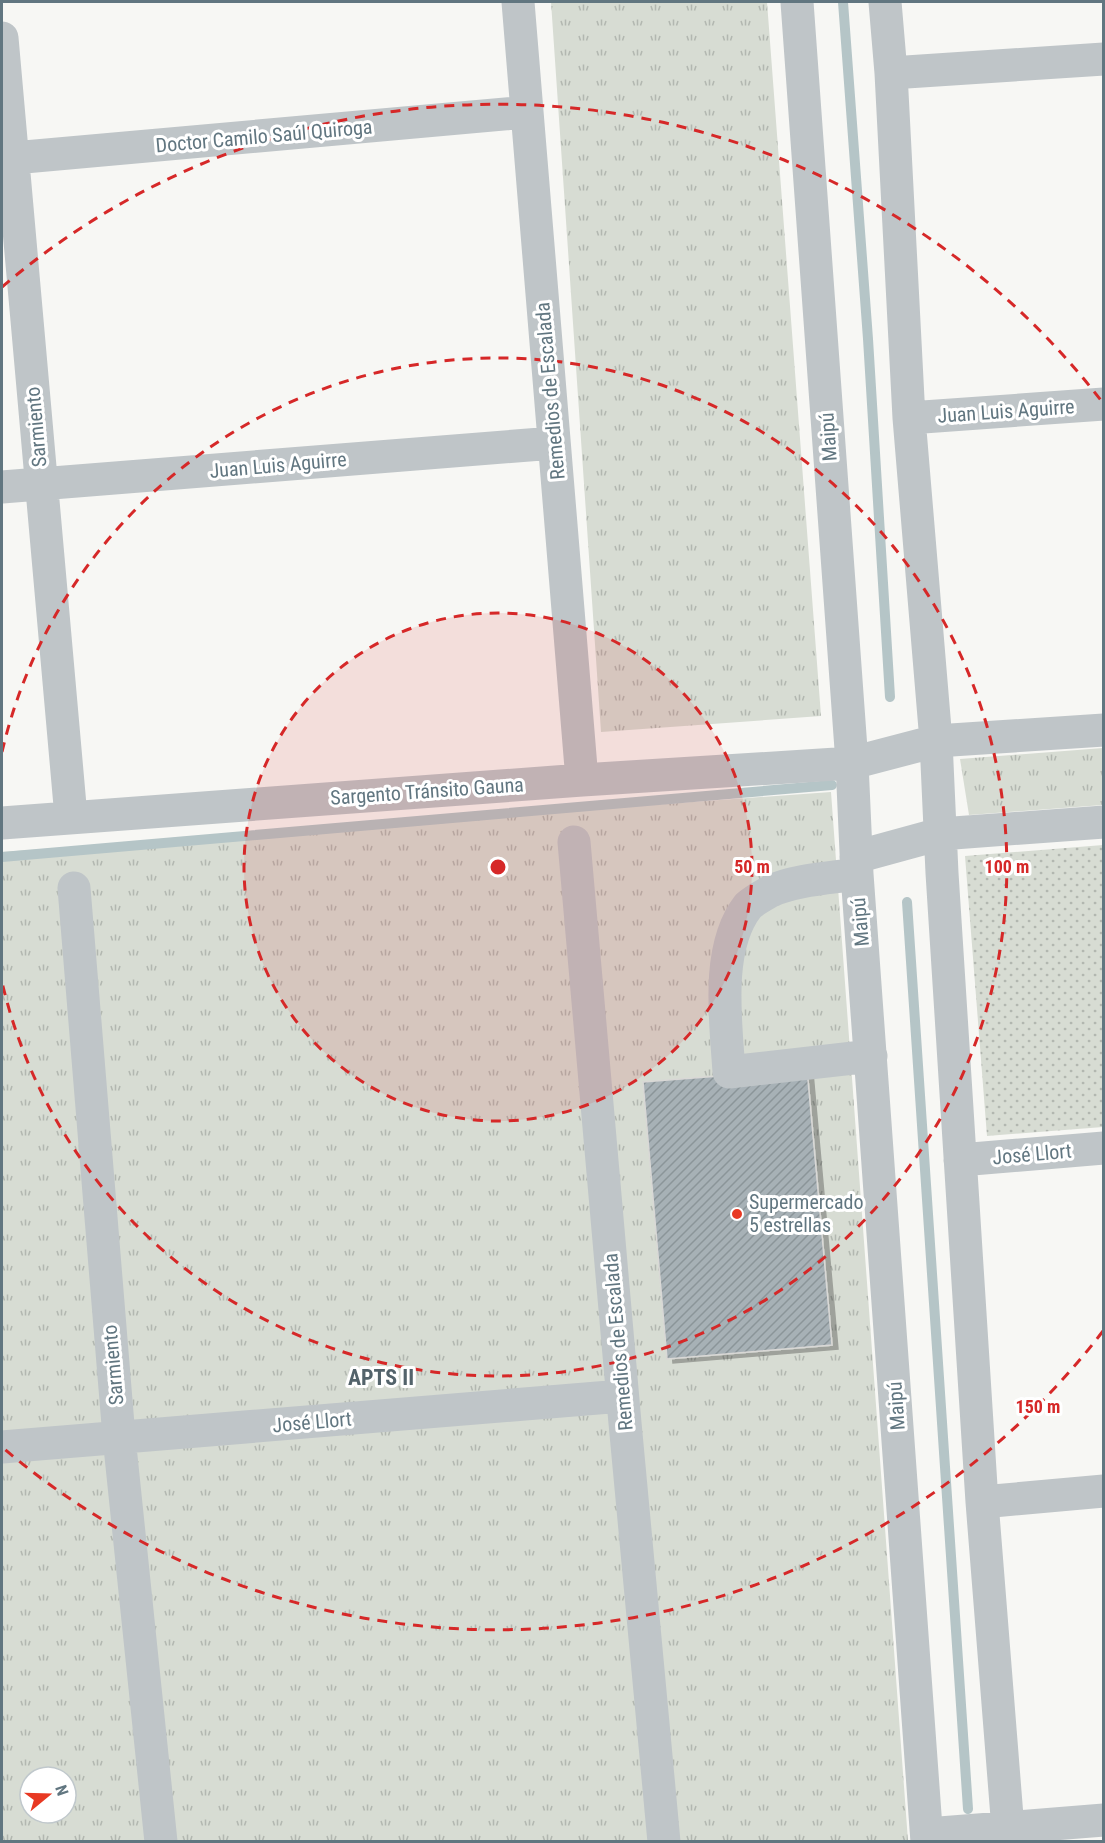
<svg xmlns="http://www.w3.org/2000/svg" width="1105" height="1843" font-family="'Roboto Condensed',sans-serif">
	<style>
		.grass { fill: url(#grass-tufts); fill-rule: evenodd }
		.park { fill: url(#park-dots) }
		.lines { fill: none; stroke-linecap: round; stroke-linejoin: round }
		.stream { stroke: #b5c5c7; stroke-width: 10 }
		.building { fill: url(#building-hatch); stroke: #d9d8d6; stroke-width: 1.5; filter: url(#shadow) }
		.minor { stroke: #bfc5c8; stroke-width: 33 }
		.ring { fill: none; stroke: #d62828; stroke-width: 3; stroke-dasharray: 10 8 }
		.poi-dot { fill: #e83923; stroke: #fff; stroke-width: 2 }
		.labels { text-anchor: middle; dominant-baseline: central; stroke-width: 6; stroke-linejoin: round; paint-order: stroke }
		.street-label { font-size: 20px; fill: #617680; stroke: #fff }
		.poi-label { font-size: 20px; fill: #617680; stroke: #fff; text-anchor: start }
		.quarter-label { font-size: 22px; font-weight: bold; fill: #53636b; stroke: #fff }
		.centre { fill: #d62828; stroke: #fff; stroke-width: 3 }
		.ring-label { font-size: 18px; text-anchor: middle; font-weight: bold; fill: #d62828; stroke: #fff; stroke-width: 6; stroke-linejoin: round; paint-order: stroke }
	</style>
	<defs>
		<pattern id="grass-tufts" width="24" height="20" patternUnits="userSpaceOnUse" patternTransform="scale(1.5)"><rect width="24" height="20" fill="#d7dcd3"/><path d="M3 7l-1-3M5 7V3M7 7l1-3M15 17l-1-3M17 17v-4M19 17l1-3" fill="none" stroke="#b2b7b0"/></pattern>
		<pattern id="park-dots" width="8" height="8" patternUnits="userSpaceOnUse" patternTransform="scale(1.5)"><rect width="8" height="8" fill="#d7dcd3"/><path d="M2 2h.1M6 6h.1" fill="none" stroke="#b2b7b0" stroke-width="1.8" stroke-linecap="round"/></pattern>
		<pattern id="building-hatch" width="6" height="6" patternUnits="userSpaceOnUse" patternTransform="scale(1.5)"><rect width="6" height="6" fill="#a7b1b6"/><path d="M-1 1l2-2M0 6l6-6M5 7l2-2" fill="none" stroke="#8b9599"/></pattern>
		<filter id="shadow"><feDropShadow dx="6" dy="4" stdDeviation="0" flood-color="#0004"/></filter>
	</defs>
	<rect width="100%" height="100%" fill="#f7f7f4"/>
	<path class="grass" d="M551,2H767L821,716L601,732Z
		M1103,748V805L969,815L960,759Z
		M831,792L908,1841L2,1842V852ZM30,1777H66V1813H30Z"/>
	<path class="park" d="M1103,845V1127L987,1136L965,856Z"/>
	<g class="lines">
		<path class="stream" d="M843,2L868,339L890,697
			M2,857L832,785
			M907,902L968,1809"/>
	</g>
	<path class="building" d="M807,1069L832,1345L667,1359L643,1082Z"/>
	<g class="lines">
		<path class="minor" d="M518,2L582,780
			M797,2L852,763L857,874L927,1842
			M885,2L891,73L909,418L936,741L942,873L982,1502L1009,1842
			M2,38L71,817
			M891,73L1104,59
			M2,159L527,112
			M909,418L1104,404
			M2,487L554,443
			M2,823L582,780L852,763L936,741L1104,730
			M574,842L625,1423L664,1842
			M856,857L940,834L1104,822
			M857,874C831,878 794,880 771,891C764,895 753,901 748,906C715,948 726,1023 729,1072L871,1056
			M74,888L119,1437L161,1842
			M960,1160L1104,1148
			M2,1447L622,1396
			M982,1502L1104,1491
			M927,1834L1104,1820"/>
	</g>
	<circle cx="498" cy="867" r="254" fill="#d62828" fill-opacity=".12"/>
	<g class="ring">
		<circle cx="498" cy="867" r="254"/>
		<path d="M2 752A509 509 0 1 1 2 982"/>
		<path d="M1103 1331A763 763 0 0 1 2 1447M2 287A763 763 0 0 1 1103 403"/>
	</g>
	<circle class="poi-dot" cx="737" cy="1214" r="6"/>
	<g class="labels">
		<g class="street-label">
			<text transform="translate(264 136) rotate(-5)">Doctor Camilo Saúl Quiroga</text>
			<text transform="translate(550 391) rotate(-95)">Remedios de Escalada</text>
			<text transform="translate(1006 411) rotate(-4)">Juan Luis Aguirre</text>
			<text transform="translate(36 427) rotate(-95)">Sarmiento</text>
			<text transform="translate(828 437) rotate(-94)">Maipú</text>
			<text transform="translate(278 465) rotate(-5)">Juan Luis Aguirre</text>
			<text transform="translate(427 791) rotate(-4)">Sargento Tránsito Gauna</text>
			<text transform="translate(860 922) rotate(-95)">Maipú</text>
			<text transform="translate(1032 1154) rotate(-5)">José Llort</text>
			<text transform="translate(618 1342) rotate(-95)">Remedios de Escalada</text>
			<text transform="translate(113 1365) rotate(-95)">Sarmiento</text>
			<text transform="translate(896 1406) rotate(-94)">Maipú</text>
			<text transform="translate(312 1422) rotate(-5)">José Llort</text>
		</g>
		<g class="poi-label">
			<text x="749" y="1202">Supermercado<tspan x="749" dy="23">5 estrellas</tspan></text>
		</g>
		<g class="quarter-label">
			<text x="381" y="1377">APTS II</text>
		</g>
	</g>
	<circle cx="498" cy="867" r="9" class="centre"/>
	<g class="ring-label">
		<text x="752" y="873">50 m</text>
		<text x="1007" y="873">100 m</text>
		<text x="1038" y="1413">150 m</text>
	</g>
	<rect width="1105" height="1843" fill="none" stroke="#617680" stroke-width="6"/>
	<g transform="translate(48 1795) rotate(71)"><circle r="28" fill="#ffffff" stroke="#c0c8cc" stroke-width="1.5"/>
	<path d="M0-4.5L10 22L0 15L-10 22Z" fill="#e83923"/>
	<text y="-9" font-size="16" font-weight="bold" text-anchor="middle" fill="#617680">N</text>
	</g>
</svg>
